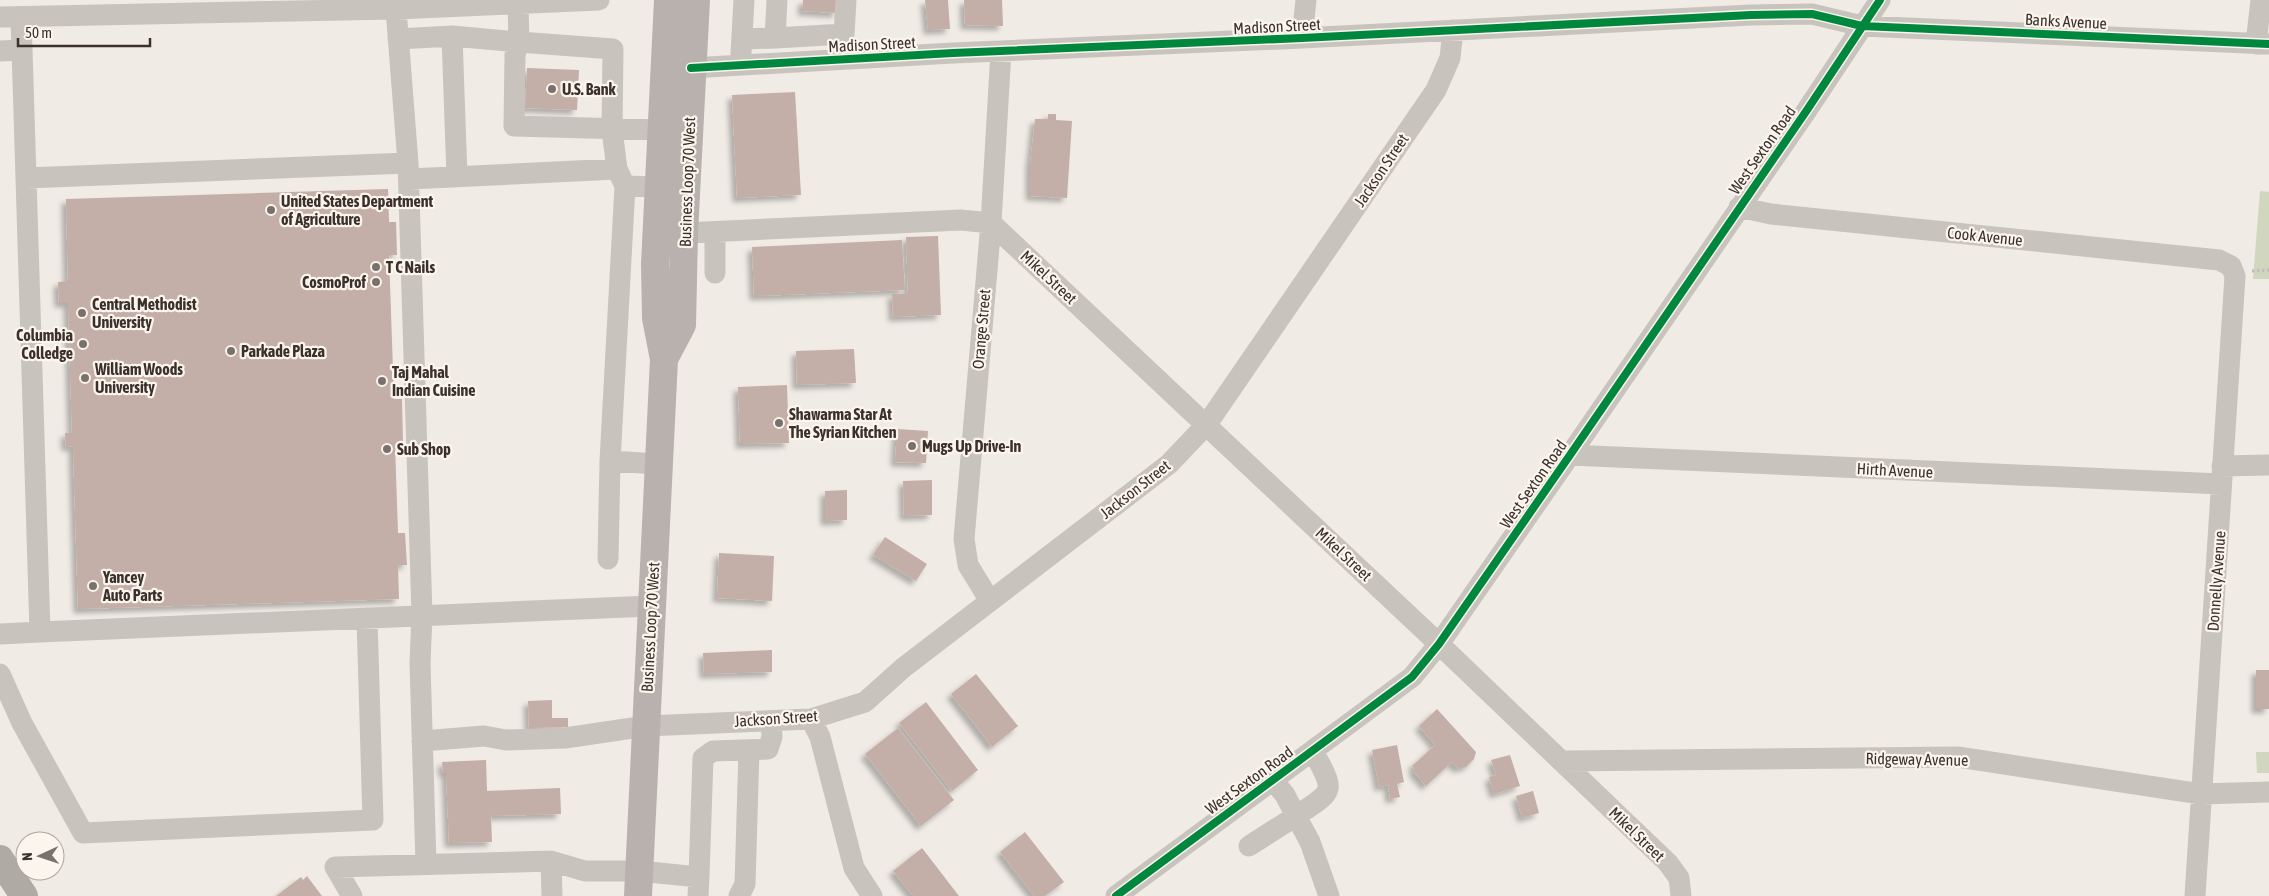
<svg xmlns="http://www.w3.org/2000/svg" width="2269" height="896" font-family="'Asap Condensed',sans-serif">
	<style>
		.green { fill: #d1d6bf }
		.building { fill: #c3afa7; filter: url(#shadow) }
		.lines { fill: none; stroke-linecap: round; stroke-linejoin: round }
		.path { stroke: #c2bbb6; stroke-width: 3; stroke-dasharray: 2.5 2.5; stroke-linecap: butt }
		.minor { stroke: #c9c3be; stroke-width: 21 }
		.major { stroke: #b8b1ad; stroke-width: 28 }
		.highway { stroke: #afaaa4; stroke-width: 28 }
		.cycleway-casing { stroke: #fbf5ee; stroke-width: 11 }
		.cycleway { stroke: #00873e; stroke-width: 8 }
		.poi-dot { fill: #7a716c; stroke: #fbf5ee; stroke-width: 2 }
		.labels { text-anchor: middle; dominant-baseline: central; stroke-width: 4.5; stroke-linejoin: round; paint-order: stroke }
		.street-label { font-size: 16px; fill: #3b302b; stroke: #fbf5ee }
		.poi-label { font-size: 16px; font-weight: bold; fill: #3b302b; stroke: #fbf5ee; text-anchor: start }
	</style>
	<defs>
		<filter id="shadow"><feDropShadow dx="-4.5" dy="4.5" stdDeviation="2.5" flood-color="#0004"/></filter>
	</defs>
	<rect width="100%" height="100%" fill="#f0ebe5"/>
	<path class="green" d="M2260,191L2269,192V279H2253Z
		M2256,752H2269V773H2257Z"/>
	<path class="building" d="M803,0H838L837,13L802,11Z
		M925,0H948L950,29L928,30Z
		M964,0H1002L1003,26L965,25Z
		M527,68L579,70L577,110L525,108Z
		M795,92L801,195L737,198L732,95Z
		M1048,114H1056V120L1072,121L1067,198L1030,196V165L1035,119H1048Z
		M388,189L389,222H396L397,255H389L394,399H402L403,445H395L398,533H405L407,565H398L399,599L78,609L73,446L66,447L65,433H72L68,303H59L58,282L68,281L66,199Z
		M938,236L941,315L893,317L892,294H908L906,237Z
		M902,240L905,290L754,296L752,247Z
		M854,349L856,383L797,385L796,351Z
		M787,385L789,443L740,444L738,387Z
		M897,429L928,431L926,463L895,462Z
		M932,480V515L904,516L903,481Z
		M847,490V520L825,521V491Z
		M885,537L927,564L916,581L873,555Z
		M719,553L774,556L772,601L717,598Z
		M772,650V672L704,674L703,653Z
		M2256,670H2269V709H2256Z
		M976,674L1018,726L992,747L951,694Z
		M552,700V718H568V727L529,728L528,701Z
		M926,702L978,770L952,791L899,723Z
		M1437,709L1476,752L1474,759L1466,767H1460L1458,769L1452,762L1426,786L1413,771L1415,769L1412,766L1435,745L1419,726Z
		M898,728L954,800L921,826L865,754Z
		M1397,745L1404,782L1397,784L1400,797L1390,799L1388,785L1379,787L1372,750Z
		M1510,755L1520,786L1494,794L1489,777L1496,775L1491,760Z
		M486,760L487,791L560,788L561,814L491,816L492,842L449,843L446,773H443L442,762Z
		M1533,791L1539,813L1522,818L1516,796Z
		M1025,832L1064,882L1045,896H1034L1000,852Z
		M922,848L959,896H913L893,871Z
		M307,876L322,896H276L301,877L303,880Z"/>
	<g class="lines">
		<path class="path" d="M2252,271L2269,270"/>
		<path class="minor" d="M518,4L519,42L613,49L612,130L617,169
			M396,9L408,163L422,615L420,663L426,864
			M0,17L396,9L599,0
			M21,17L26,178
			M844,34L846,0
			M452,36L457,177
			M775,38L844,34L842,59
			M1302,38L1306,0
			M398,39L452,36L519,42L515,55L514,126L661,130
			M742,39L775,38L777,0
			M2256,44L2261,0
			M0,51L22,50
			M741,53L744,0
			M691,68L953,53L1302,38L1751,15L1812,14L1862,26L2269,44
			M408,163L26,178L40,632L651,606
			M409,179L617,169L625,186L659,187
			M625,186L610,461L658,464
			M1739,207L1771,214L2219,260L2231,266L2235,276L2195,896
			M715,232V273
			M684,233L961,220L991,223L1439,644L1668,863L1679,878L1681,896
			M1570,455L2221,484
			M2222,466L2269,465
			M608,559L610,461
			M990,601L968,565L964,539L991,223L1001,51
			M0,634L40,632
			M0,674L22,723L83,833L373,820L367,618
			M811,719L820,737L854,868L872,896
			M422,741L484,736L506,740L565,738L646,726L811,719L865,702L903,668L1169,464L1207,424L1436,90L1450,58L1453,30
			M1563,761L1958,757L2201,794L2269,792
			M1273,780L1285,795L1296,816C1335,790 1336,793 1313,751
			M1249,846L1296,816L1310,842L1329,896
			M551,861L552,896
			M699,877L703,758L713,751L768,749L772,737L771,721
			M352,896L335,867L551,861L585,871H639L699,877L698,896
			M739,896L745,884L749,750
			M1116,896L1412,677L1439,644L1570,455L1807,110L1880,0"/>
		<path class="major" d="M664,359L682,325L684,233L696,0
			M638,896L664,359L656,318L655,264L668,0"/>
		<path class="highway" d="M0,859L24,896"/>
		<g class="cycleway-casing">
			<path id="cycleway" d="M691,68L953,53L1302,38L1751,15L1812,14L1862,26L2269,44
				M1116,896L1412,677L1439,644L1570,455L1807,110L1880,0"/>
		</g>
		<use href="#cycleway" class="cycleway"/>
	</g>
	<g class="poi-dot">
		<circle cx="552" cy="89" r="5"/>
		<circle cx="271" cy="210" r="5"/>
		<circle cx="376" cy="267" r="5"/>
		<circle cx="376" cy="282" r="5"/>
		<circle cx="82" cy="313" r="5"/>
		<circle cx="83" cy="344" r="5"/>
		<circle cx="231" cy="351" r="5"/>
		<circle cx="85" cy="378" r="5"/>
		<circle cx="382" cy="381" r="5"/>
		<circle cx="779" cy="423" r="5"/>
		<circle cx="912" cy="446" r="5"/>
		<circle cx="387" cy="449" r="5"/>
		<circle cx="93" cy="586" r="5"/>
	</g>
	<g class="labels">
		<g class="street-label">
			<text transform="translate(2066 21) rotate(3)">Banks Avenue</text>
			<text transform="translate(1277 26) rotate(-3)">Madison Street</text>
			<text transform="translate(872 44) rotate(-3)">Madison Street</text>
			<text transform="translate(1762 150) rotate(-55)">West Sexton Road</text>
			<text transform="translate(1381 170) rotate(-56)">Jackson Street</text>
			<text transform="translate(687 182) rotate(-88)">Business Loop 70 West</text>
			<text transform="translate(1985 236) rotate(6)">Cook Avenue</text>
			<text transform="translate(1049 277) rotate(43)">Mikel Street</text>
			<text transform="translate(981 329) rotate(-85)">Orange Street</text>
			<text transform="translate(1895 470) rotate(3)">Hirth Avenue</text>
			<text transform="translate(1533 484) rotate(-55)">West Sexton Road</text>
			<text transform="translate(1135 489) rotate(-38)">Jackson Street</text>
			<text transform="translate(1344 554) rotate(43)">Mikel Street</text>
			<text transform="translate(2216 581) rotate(-86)">Donnelly Avenue</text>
			<text transform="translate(650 627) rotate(-87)">Business Loop 70 West</text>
			<text transform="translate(776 718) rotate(-4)">Jackson Street</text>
			<text transform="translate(1917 759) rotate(1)">Ridgeway Avenue</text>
			<text transform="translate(1249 780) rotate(-36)">West Sexton Road</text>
			<text transform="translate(1637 834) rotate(44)">Mikel Street</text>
		</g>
		<g class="poi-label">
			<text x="562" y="89">U.S. Bank</text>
			<text x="281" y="201">United States Department<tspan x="281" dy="18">of Agriculture</tspan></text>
			<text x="386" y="267">T C Nails</text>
			<text x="366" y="282" text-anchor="end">CosmoProf</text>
			<text x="92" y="304">Central Methodist<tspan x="92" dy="18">University</tspan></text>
			<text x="73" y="335" text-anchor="end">Columbia<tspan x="73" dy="18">Colledge</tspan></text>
			<text x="241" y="351">Parkade Plaza</text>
			<text x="95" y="369">William Woods<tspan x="95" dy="18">University</tspan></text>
			<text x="392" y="372">Taj Mahal<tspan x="392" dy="18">Indian Cuisine</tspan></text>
			<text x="789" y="414">Shawarma Star At<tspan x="789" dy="18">The Syrian Kitchen</tspan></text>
			<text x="922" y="446">Mugs Up Drive-In</text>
			<text x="397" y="449">Sub Shop</text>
			<text x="103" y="577">Yancey<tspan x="103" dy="18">Auto Parts</tspan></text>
		</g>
	</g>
	<g transform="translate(40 856) rotate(267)"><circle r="24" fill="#fbf5ee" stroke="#aea6a0"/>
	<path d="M0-4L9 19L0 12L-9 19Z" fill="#7a716c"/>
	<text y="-8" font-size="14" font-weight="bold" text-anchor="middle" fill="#3b302b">N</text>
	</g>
	<path d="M18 38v8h132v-8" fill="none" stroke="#3b302b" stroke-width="2.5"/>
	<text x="25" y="38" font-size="15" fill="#3b302b" stroke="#fbf5ee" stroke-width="4" paint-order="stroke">50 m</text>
</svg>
